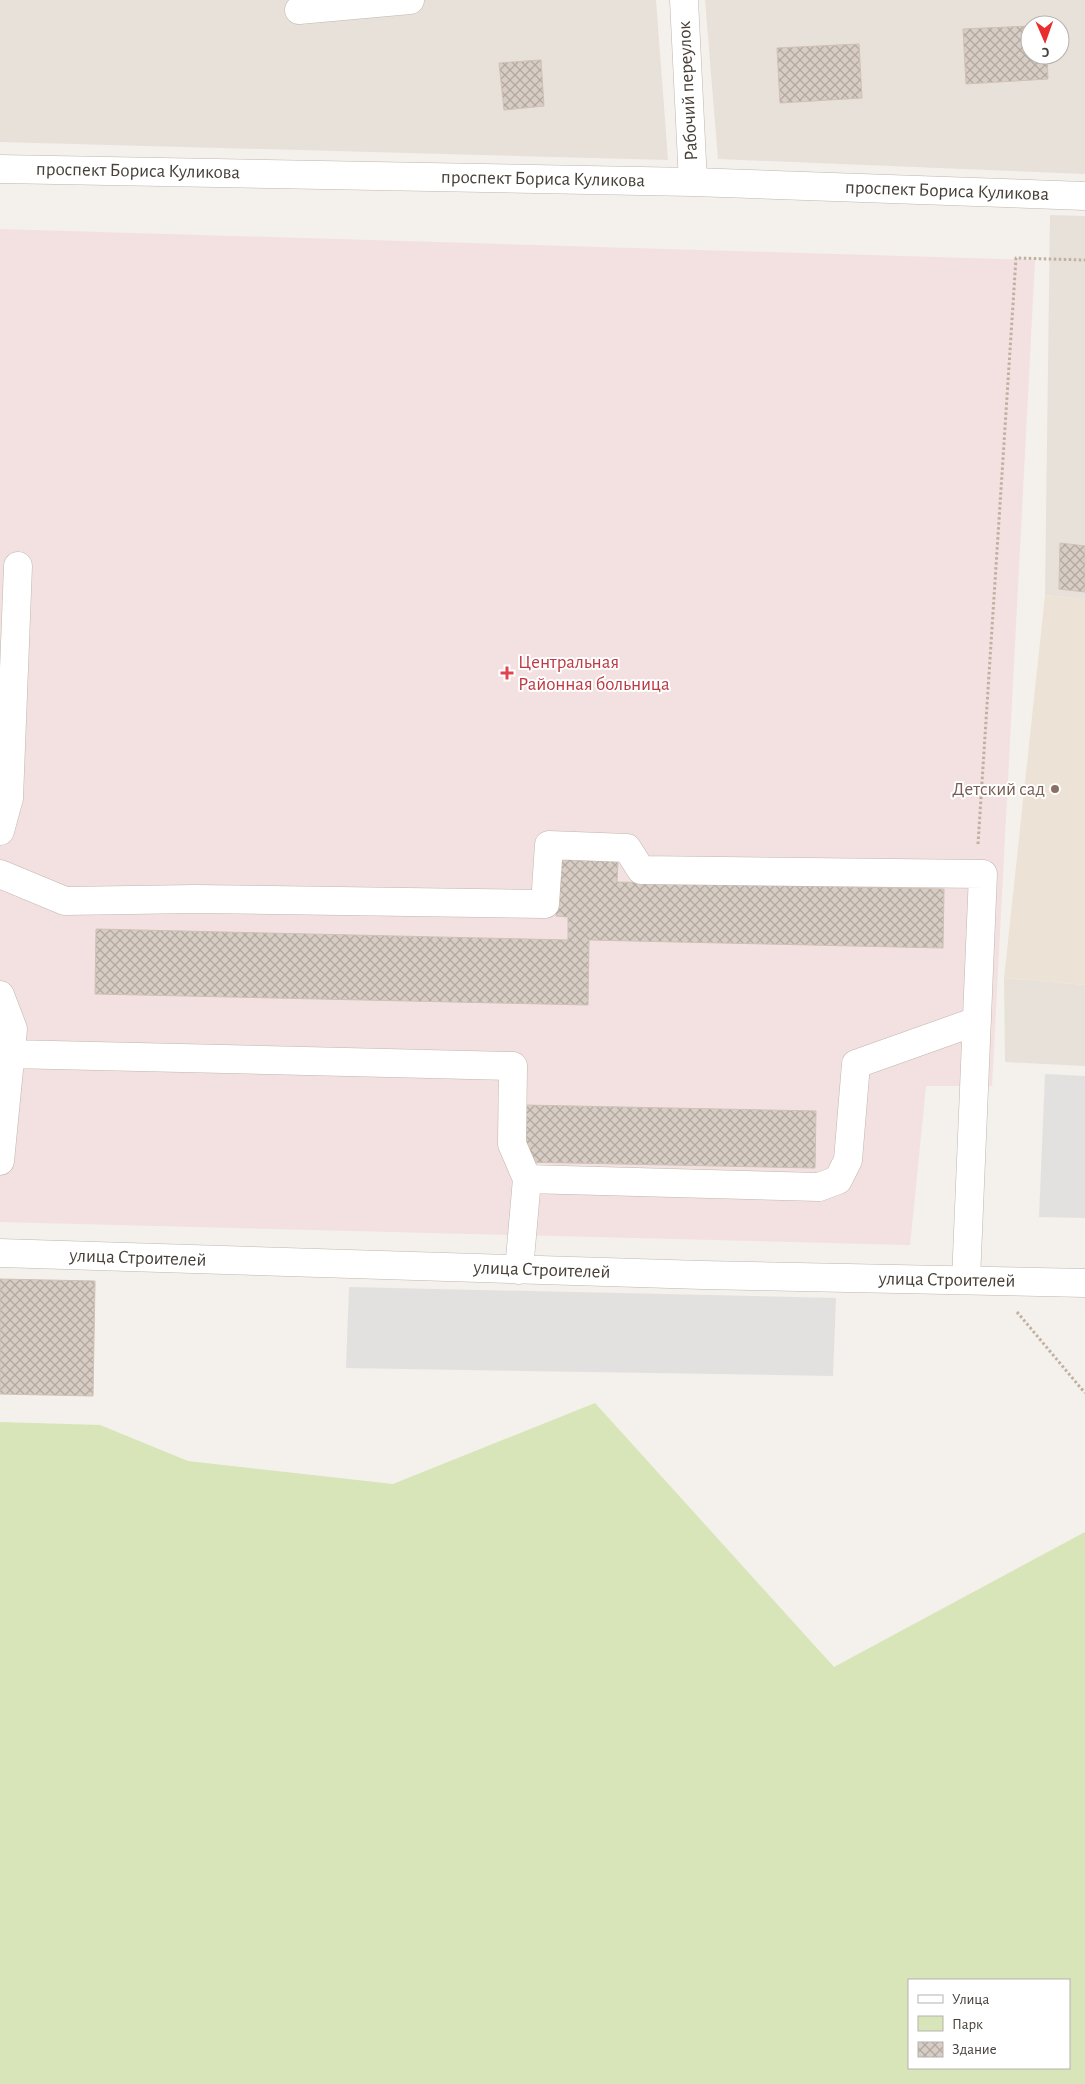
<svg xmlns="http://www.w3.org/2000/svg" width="1085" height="2084" font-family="'Alegreya Sans',sans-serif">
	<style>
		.residential { fill: #e8e1da; fill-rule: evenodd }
		.education { fill: #ece3d6 }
		.medical { fill: #f3e0e0 }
		.green { fill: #d7e5b8; fill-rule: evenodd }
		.parking { fill: #e3e1df }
		.building { fill: url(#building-cross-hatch); stroke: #cfc1b5 }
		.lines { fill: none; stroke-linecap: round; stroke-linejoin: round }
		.minor-casing { stroke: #bfb7ae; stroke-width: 29 }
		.path { stroke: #c0b0a1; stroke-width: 3; stroke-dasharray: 2.5 2.5; stroke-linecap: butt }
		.minor { stroke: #fff; stroke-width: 28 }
		.health-dot { fill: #e0444e; stroke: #fff; stroke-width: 2 }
		.education-dot { fill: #8d6e63; stroke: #fff; stroke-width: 2 }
		.labels { text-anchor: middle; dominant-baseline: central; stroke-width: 4; stroke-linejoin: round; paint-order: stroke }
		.street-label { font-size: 19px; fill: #484039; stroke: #fff }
		.health-label { font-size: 19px; fill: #be3a42; stroke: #fff; text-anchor: start }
		.education-label { font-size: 19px; fill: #785e54; stroke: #fff; text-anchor: end }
	</style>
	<defs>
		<pattern id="building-cross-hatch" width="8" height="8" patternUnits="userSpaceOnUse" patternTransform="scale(1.25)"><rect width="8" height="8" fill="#d8cdc4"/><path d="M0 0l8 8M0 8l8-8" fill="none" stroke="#b1a8a0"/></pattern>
	</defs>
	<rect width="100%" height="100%" fill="#f4f0eb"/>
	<path class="residential" d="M0,0H656L668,160L0,142Z
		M705,0H1085V174L718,159ZM1030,25H1060V55H1030Z
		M1050,215L1085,216V599L1045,595Z
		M1004,978L1085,985V1066L1005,1062Z"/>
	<path class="education" d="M1045,595L1085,599V985L1004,978Z"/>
	<path class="medical" d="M0,229L1035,260L992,1086H926L910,1245L0,1222Z"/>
	<path class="green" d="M595,1403L834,1667L1085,1532V2084H0V1422L100,1425L188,1461L393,1484ZM909,1980H1069V2068H909Z"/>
	<path class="parking" d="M1045,1074L1085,1076V1218L1039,1217Z
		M349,1287L836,1298L833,1376L346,1368Z"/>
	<path class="building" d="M1030,26V55H1047L1048,79L966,84L963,29Z
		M859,44L862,98L780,103L777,48Z
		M541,60L544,106L504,110L499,63Z
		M1060,543L1085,546V592L1059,589Z
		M557,857L618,858L617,882L944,889L943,948L589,940L588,1005L95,994L96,929L568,940V917L556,916Z
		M524,1105L816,1111L815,1168L522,1162Z
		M0,1279L95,1281L93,1396L0,1394Z"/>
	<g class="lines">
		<g class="minor-casing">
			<path id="minor" d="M684,0L693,182
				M299,10L410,0
				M0,169L693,182L1085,196
				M0,831L9,798L18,566
				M0,874L65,901L195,899L545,904L549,845L627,848L641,870L983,874L966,1280
				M0,995L13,1029L0,1161
				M10,1054L513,1066L512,1144L527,1179
				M0,1253L702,1275L1085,1283
				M519,1270L527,1179L819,1187L838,1180L848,1160L856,1064L977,1021"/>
		</g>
		<path class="path" d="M978,844L1016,258L1085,260
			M1017,1312L1085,1393"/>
		<use href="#minor" class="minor"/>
	</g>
	<path class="health-dot" d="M504.5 665.5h5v5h5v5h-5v5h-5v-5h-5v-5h5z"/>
	<circle class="education-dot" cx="1055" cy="789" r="5"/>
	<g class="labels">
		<g class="street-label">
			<text transform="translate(688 91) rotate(-93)">Рабочий переулок</text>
			<text transform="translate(138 171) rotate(1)">проспект Бориса Куликова</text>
			<text transform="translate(543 179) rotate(1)">проспект Бориса Куликова</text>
			<text transform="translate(947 191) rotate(2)">проспект Бориса Куликова</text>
			<text transform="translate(138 1258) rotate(2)">улица Строителей</text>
			<text transform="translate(542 1270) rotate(2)">улица Строителей</text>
			<text transform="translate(947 1280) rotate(1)">улица Строителей</text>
		</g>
		<g class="health-label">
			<text x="518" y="662">Центральная<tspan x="518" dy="22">Районная больница</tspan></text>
		</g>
		<g class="education-label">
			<text x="1045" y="789">Детский сад</text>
		</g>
	</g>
	<rect x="908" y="1979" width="162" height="90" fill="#ffffff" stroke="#b6b3b0"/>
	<rect x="918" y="1995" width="25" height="8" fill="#ffffff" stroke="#b6b3b0"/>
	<text x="952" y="2004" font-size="15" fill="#484039">Улица</text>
	<rect x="918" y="2016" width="25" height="15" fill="#d7e5b8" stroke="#b6b3b0"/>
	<text x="952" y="2029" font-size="15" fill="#484039">Парк</text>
	<rect x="918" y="2042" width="25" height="15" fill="url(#building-cross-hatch)" stroke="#b6b3b0"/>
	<text x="952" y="2054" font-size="15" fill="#484039">Здание</text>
	<g transform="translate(1045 40) rotate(178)"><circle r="24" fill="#ffffff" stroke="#b6b3b0"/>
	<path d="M0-4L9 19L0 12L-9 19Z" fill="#e82e2e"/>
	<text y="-8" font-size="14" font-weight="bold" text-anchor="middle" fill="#484039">С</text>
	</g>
</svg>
